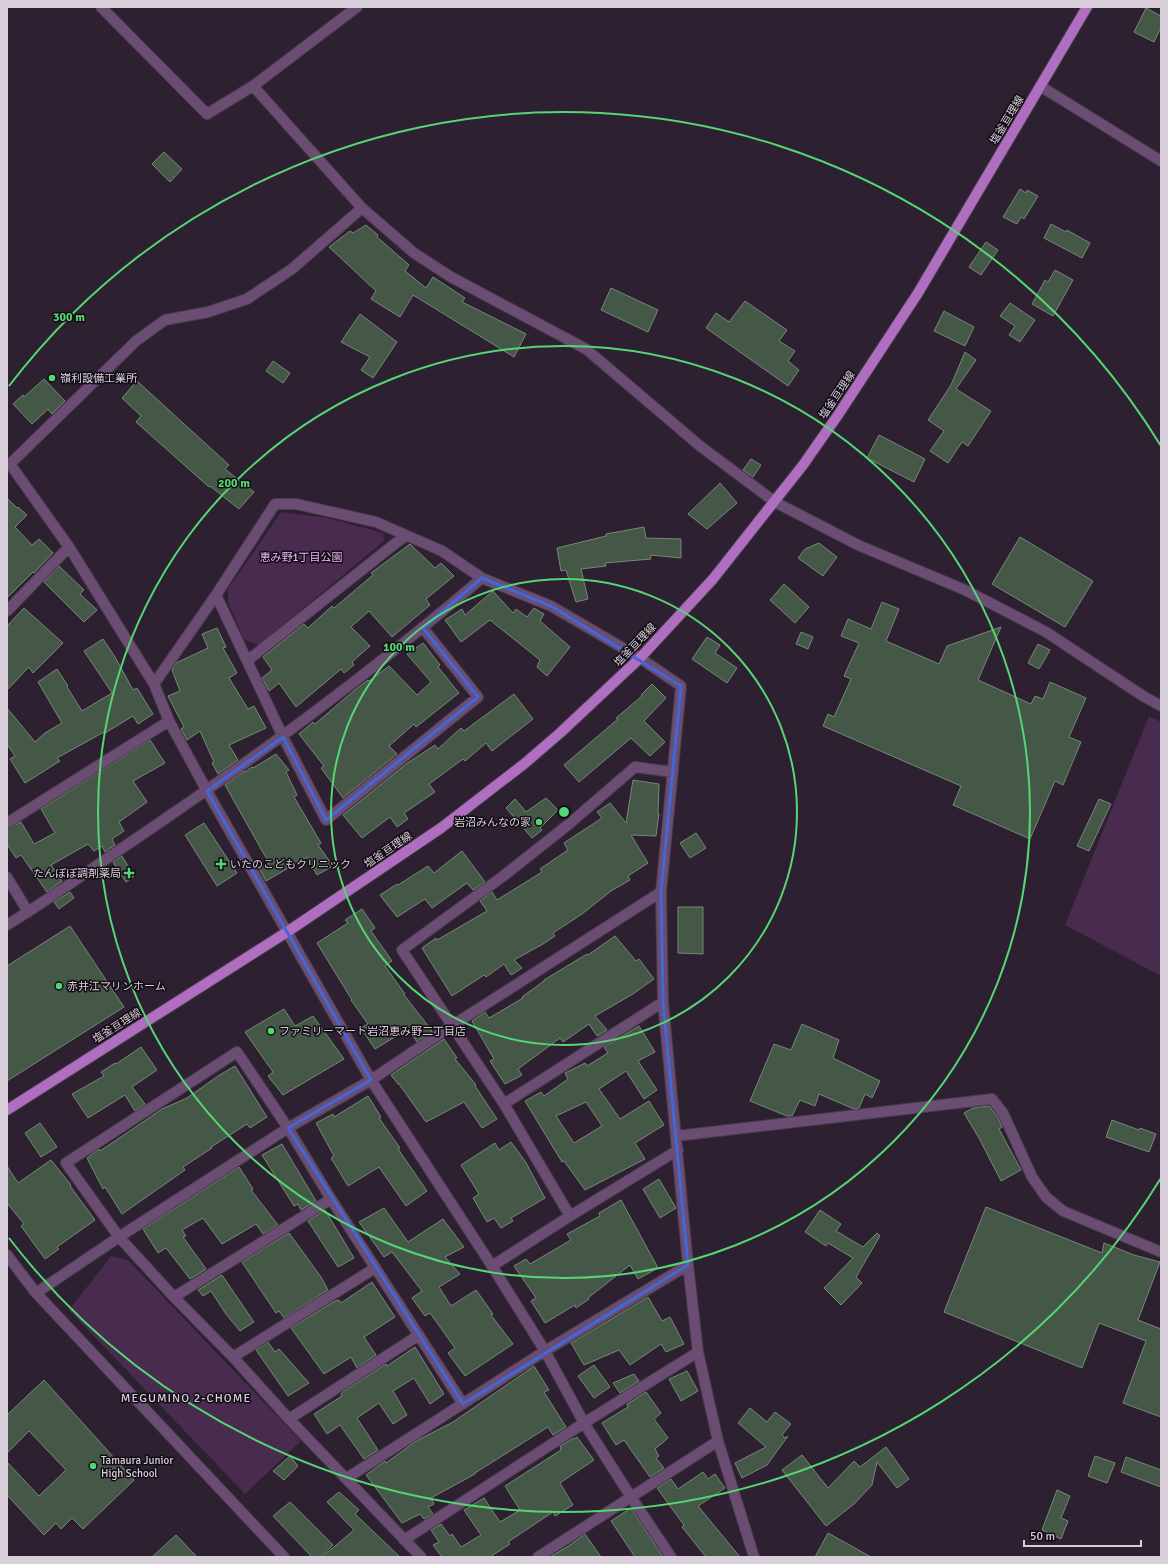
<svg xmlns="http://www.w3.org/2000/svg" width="1168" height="1564" font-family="Signika,'Noto Sans JP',sans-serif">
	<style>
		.green { fill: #482b4f }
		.building { fill: #455747; stroke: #758977; fill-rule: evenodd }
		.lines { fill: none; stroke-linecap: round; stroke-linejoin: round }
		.street-casing { stroke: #483c4c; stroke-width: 12 }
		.primary-casing { stroke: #483c4c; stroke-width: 12 }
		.street { stroke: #6b4c72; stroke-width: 10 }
		.primary { stroke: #af6ebf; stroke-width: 10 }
		.marked { fill: none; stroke: #4268d8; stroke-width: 3; stroke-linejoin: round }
		.ring { fill: none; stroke: #54d672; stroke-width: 2 }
		.poi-dot { fill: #54d672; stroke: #120c14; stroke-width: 1.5 }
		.labels { text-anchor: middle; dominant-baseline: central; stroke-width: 3; stroke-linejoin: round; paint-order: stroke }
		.street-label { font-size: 11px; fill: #d8cfda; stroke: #120c14 }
		.poi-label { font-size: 11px; fill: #d8cfda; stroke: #120c14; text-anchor: start }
		.park-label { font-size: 11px; fill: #eab6f7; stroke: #120c14 }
		.neighbourhood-label { font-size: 12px; letter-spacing: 1px; fill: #d8cfda; stroke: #120c14 }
		.centre { fill: #54d672; stroke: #120c14; stroke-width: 2 }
		.ring-label { font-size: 12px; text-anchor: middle; font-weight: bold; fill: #54d672; stroke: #120c14; stroke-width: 3; stroke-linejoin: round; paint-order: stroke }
	</style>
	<rect width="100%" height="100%" fill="#2d2031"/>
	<path class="green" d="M281,512L328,518L383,533L384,541L259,645L244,640L228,602V589Z
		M1149,716L1161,722V976L1065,925Z
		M111,1256L128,1260L301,1441L245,1494L69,1310Z"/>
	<path class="building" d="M1146,8L1161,16V27L1154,42L1134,32Z
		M164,152L182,169L170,182L152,164Z
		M1020,189L1026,193L1027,190L1038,196L1024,219L1021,217L1017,224L1003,217Z
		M1051,224L1066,232L1067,230L1090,243L1082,258L1044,238Z
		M366,225L378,235L377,237L409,265L405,271L426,288L433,277L465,298L462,302L526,334L514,357L413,295L400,317L371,299L376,291L329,247L350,231L353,233Z
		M986,242L998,250L981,275L969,267Z
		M1055,270L1073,280L1053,316L1032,304L1045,280L1048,282Z
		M611,288L658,310L648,332L601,310Z
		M745,301L787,330L779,341L795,351L788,361L799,370L788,386L706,328L716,313L729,322Z
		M1010,303L1035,320L1020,342L1009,335L1015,326L1000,316Z
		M944,311L974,327L965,346L934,331Z
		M360,314L397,342L373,378L361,370L370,357L341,342Z
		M965,352L976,360L956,389L991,411L968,446L962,442L948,463L930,451L944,431L928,420L951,385Z
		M273,361L290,373L283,383L266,371Z
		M44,379L65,401L52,414L48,409L32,424L13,404L23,395L24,397Z
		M137,381L229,465L225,469L254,492L239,509L210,486L209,487L136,422L141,416L122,398Z
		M879,435L925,459L914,482L867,458Z
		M751,459L761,465L753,477L743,470Z
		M720,483L737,503L707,529L688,514Z
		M7,498L17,508L18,507L27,515L15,527L32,545L39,539L53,553L34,573L33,572L7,598Z
		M644,527L646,538L681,539V558L650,555L651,559L605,563L606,566L581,569L588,599L576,602L566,570L561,571L557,548L606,536V534Z
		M1020,537L1093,581L1065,627L992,584Z
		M819,543L837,557L823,576L798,558L805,549Z
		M410,544L435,568L441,563L454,576L426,599L430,605L392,637L369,611L351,627L370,646L352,662L354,665L344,673L341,669L296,707L279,683L269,691L262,678L272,670L263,657L304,624L308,628L332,606L334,608L373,575L371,573Z
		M59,566L84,590L80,594L97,610L84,622L44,582Z
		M784,584L809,607L795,623L770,600Z
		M493,591L513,613L516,609L527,617L534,608L544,614L540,621L570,647L547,676L537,667L540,660L490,620L461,642L445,620L462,609L465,615Z
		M882,602L899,609L886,641L939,664L947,646L1001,627L978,680L1031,704L1035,696L1043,699L1050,682L1086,698L1069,737L1081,742L1063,785L1055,781L1030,839L953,805L961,786L823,726L828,714L834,717L851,679L844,676L859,643L841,636L848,619L871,629Z
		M24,608L63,643L33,673L29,667L7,690V626Z
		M217,628L226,647L223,648L237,673L229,678L248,709L254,706L266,728L229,745L238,760L218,774L212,763L214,762L200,731L187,740L181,729L184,727L168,696L180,691L172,670L176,663L208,648L202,634Z
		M801,632L813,637L808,649L796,644Z
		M707,637L720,645L715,653L737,668L727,683L692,659Z
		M103,639L115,657L133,690L137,688L153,714L138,724L133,716L105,733L104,732L57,758L60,761L25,783L10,759L15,756L7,744V708L35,742L45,733L62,723L38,682L57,669L68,686L67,687L82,711L112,693L84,651Z
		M423,643L440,665L438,667L459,693L416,727L414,724L389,746L397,754L343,798L321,768L324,766L299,734L313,722L315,724L357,688L368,680L369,681L389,666L417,695L431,682L407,654Z
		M1038,644L1050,650L1039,669L1028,663Z
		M652,684L666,698L644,721L665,742L650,756L631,738L579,782L564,765L618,719L616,718L642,696L641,695Z
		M514,694L533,719L492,751L486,743L465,761L463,759L429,784L435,792L404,813L408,819L397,827L390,817L362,838L343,815L406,764L435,745L438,749L461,728L464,731Z
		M150,740L165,763L133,781L147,802L119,822L124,831L112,839L115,845L105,852L102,846L94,851L88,844L51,865L62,881L47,892L21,855L16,858L7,844V829L21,822L34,844L55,833L41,809Z
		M276,754L289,770L286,772L297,795L294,797L321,843L318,845L333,866L317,875L307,857L266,881L259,868L269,863L225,785L244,771L245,772L252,767L253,768Z
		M633,780L659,784L658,814H659L656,836L631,835L648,863L628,876L630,880L611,891L582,914L553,933L555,936L543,944L514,960L522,968L511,975L504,964L486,977L484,975L452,996L422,948L436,938L437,940L487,911L480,901L492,892L497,900L542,872L540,869L568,850L564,843L602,818L597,812L610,803L626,823Z
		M546,798L558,810L540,828L542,830L532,838L506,808L515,799L526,812Z
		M1099,799L1111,804L1089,851L1077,846Z
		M204,823L237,873L217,886L185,835Z
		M696,833L706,848L690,858L680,843Z
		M462,851L485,882L473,890L467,883L432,908L425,899L397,917L380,895L397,884L398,885L428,866L434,873Z
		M122,856L134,876L126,882L113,862Z
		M70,892L74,898L59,909L54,902Z
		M678,907H703V954L678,953Z
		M362,909L375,928L371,931L392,961L385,966L405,994L404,995L432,1031L417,1042L408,1029L375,1049L361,1028L368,1024L351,1000H352L317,943L348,923L345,920Z
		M70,926L124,1007L7,1081V966Z
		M615,936L636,961L639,959L654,979L633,994L595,1016L607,1030L597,1036L589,1024L563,1042L560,1038L518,1069L522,1075L505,1084L490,1061L494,1059L472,1021L485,1012L489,1018L523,998L522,997L544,981V980L587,954L588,955Z
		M284,1009L295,1026L313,1016L344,1059L283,1095L268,1076L273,1072L245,1032Z
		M802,1024L839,1040L833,1058L880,1081L872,1098L865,1094L859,1108L854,1109L819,1094L815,1106L800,1100L792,1116H787L750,1101L774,1044L791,1050Z
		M639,1026L655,1052L638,1061L657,1090L644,1099L626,1071L599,1089L620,1119L649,1101L664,1125L635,1143L645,1159L585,1190L564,1161L562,1162L525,1101L541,1092L544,1096L568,1079L565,1073L585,1063L587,1066L608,1053L604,1047ZM586,1102L602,1126L574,1143L556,1116Z
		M444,1039L457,1058L455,1059L476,1085L475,1086L497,1119L482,1128L464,1102L426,1122L399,1084H398L391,1075Z
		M141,1047L157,1070L132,1087L145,1104L135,1111L125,1095L88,1118L72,1094L104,1076L101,1072L115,1063L116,1064Z
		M235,1066L267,1117L250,1128L247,1124L211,1147L212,1148L183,1167L185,1170L122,1214L105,1187L103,1189L87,1158L99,1149L100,1151L162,1109L187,1098L218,1076Z
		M368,1096L381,1117L379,1118L400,1148L398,1149L427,1191L406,1206L379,1167L348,1186L331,1158L334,1156L316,1123L333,1114L334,1117Z
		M989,1106L998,1117L1002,1127L999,1129L1021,1170L1001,1181L979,1138L964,1113L973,1108Z
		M1112,1120L1139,1130L1140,1128L1156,1134L1149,1152L1106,1137Z
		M40,1123L57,1147L41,1157L25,1133Z
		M511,1142L525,1161L545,1198L511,1218L513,1221L501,1228L494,1218L487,1222L473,1198L479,1194L461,1165L495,1143L499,1150Z
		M282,1144L316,1201L301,1210L298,1204L294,1206L262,1155Z
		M51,1160L71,1185L70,1186L95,1220L57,1247L59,1249L45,1259L21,1226L24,1224L7,1203V1166L18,1183Z
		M239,1167L253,1189L251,1190L278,1225L263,1234L256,1224L222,1244L203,1218L182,1230L186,1236L183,1237L206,1269L190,1279L166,1248L158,1253L143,1229Z
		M659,1179L676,1208L660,1218L643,1189Z
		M621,1200L658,1268L638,1279L630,1265L588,1298L589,1299L576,1308L575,1305L545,1323L531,1301L536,1298L514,1266L526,1259L530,1264L571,1240L567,1234L600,1216L599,1213Z
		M986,1207L1102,1253L1104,1243L1134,1255L1160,1262L1138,1320L1161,1329V1417L1123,1403L1146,1341L1099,1323L1082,1368L944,1312Z
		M384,1208L408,1242L443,1219L464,1247L445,1257L460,1274L439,1287L451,1306L476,1290L493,1314L491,1315L513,1344L465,1376L448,1353L455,1348L430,1313L425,1316L412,1298L422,1291L392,1252L384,1257L359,1222Z
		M325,1210L354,1258L338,1267L308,1221Z
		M820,1210L841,1224L836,1231L863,1247L877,1233L880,1236L856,1277L862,1283L841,1305L824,1288L853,1258L828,1243L826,1246L805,1232Z
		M289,1233L321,1277L328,1290L284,1318L279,1311L276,1313L242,1262Z
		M222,1275L254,1322L240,1331L226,1314L211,1291L203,1296L198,1290Z
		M372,1282L395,1317L364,1337L376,1355L357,1368L351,1357L324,1374L291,1328L335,1301L339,1300L341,1303Z
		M648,1297L662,1321L670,1317L684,1344L666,1352L661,1344L630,1365L619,1350L584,1365L571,1343Z
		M268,1342L275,1352L279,1349L309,1383L288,1396L256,1350Z
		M415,1347L444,1394L430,1404L414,1378L393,1391L407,1415L393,1424L379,1403L357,1418L378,1450L364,1459L340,1425L327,1434L314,1414L342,1396L341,1394L344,1391L386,1364L387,1366Z
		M594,1365L610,1387L594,1398L578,1376Z
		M534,1366L549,1390L544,1392L566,1427L553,1435L548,1427L475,1473V1474L431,1498L434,1504L428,1507L433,1514L424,1519L420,1514L402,1523L366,1475L385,1461L386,1463L416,1441L453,1422Z
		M687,1371L698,1391L681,1401L669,1379Z
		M634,1374L639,1381L620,1393L613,1383Z
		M44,1380L134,1480L83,1529L72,1518L61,1529L56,1523L44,1535L7,1495V1462L39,1496L66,1470L29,1431L7,1453V1415Z
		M646,1392L661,1413L654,1419L668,1438L655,1449L659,1456L656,1458L664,1468L650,1477L624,1440L616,1445L602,1423L628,1407L627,1404Z
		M750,1408L767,1422L775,1412L791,1424L782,1435L785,1438L788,1436L767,1465L742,1478L735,1463L766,1447L738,1423Z
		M577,1437L594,1460L560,1483L573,1505L555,1516L553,1512L508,1542L510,1544L490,1557H442L433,1545L439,1542L431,1530L441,1524L450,1536L452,1534L461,1547L481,1535L464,1510L484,1498L500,1522L520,1510L505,1486L561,1450L560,1446L574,1438V1439Z
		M886,1447L909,1479L897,1488L877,1462L872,1485L854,1504L826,1526L782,1470L802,1455L828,1488L854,1461L860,1467Z
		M290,1456L298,1466L284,1480L273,1471Z
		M1095,1456L1115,1463L1107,1483L1088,1476Z
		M1126,1457L1161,1470V1487L1121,1472Z
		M703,1472L708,1479L715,1474L725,1488L698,1506L740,1557H706L682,1527L684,1525L657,1488L671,1479L678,1489Z
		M1057,1490L1070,1496L1061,1518L1068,1521L1061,1539L1042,1530Z
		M339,1492L359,1510L355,1514L400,1557H322L354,1530L327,1502Z
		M290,1502L333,1545L320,1557H312L273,1516Z
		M631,1508L663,1557H635L611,1521Z
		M828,1533L871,1557H815Z
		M585,1534L601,1557H550L570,1545Z
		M176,1535L197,1557H152Z"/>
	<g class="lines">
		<g class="street-casing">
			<path id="street" d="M101,7L207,114L253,86L357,7
				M253,86L362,208L414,253L451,277L586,349L700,446L775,502L858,545L965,590L1046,632L1143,696L1161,706
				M1040,86L1161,161
				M362,208L292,269L247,299L208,312L165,320L136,341L10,464L69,547L154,684L169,721L207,791L371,1080L492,1266L545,1351L584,1423L631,1497L671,1557
				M216,595L283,737L326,820L478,697L423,628
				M7,611L69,547
				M247,661L406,535
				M154,684L216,595L275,504H296L376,522L442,551L482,578L551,606L640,658L681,686L661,892L663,1002L688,1265L698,1352L718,1441L754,1557
				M7,823L169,721
				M7,877L28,912
				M7,925C51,898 94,867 137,838C257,757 372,672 482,578
				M504,1104L663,1002
				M676,1136L992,1099L1003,1113L1032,1177L1046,1197L1063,1211L1161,1252
				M570,1216L504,1104L402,950L502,877L569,824L635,767L673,772
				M7,1255L36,1293L284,1557
				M492,1266L570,1216L678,1150
				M36,1293L119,1237L288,1128L371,1080L453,1025L661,892
				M174,1297L331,1199
				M233,1357L375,1268
				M289,1419L419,1335
				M347,1478L545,1351L688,1265
				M404,1540L584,1423L698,1352
				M421,1557L289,1419L233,1357L174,1297L119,1237L66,1163L237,1052L288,1128L331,1199L463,1404
				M538,1557L718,1441"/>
		</g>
		<g class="primary-casing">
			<path id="primary" d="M7,1110L287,932L441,828L524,764L560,733L640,658L713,579L803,465L838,415L918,293L1087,7"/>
		</g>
		<use href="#street" class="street"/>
		<use href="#primary" class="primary"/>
	</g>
	<path class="marked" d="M482,578L551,606L681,686L661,892L663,1002L688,1265L463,1404L288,1128L371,1080L207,791L283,737L326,820L478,697L423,628Z"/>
	<g class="ring">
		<circle cx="564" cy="812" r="233"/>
		<circle cx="564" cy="812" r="466"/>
		<path d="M1161 1178A700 700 0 0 1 9 1238M9 386A700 700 0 0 1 1161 446"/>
	</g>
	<g class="poi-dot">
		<circle cx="52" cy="378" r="4"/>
		<circle cx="539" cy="822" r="4"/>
		<path d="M219 858h4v4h4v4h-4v4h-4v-4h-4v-4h4z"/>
		<path d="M127 867h4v4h4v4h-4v4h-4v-4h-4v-4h4z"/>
		<circle cx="59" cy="986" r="4"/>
		<circle cx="271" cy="1031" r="4"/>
		<circle cx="93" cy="1466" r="4"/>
	</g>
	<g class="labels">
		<g class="street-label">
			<text transform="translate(1007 120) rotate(-59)">塩釜亘理線</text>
			<text transform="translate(837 395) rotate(-56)">塩釜亘理線</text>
			<text transform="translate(635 645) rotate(-46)">塩釜亘理線</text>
			<text transform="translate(388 850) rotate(-34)">塩釜亘理線</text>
			<text transform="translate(117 1026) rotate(-32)">塩釜亘理線</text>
		</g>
		<g class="poi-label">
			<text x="60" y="378">嶺利設備工業所</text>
			<text x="531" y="822" text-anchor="end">岩沼みんなの家</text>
			<text x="230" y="864">いたのこどもクリニック</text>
			<text x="121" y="873" text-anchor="end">たんぽぽ調剤薬局</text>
			<text x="67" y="986">赤井江マリンホーム</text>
			<text x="279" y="1031">ファミリーマート岩沼恵み野二丁目店</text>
			<text x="101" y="1460">Tamaura Junior<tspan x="101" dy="13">High School</tspan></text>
		</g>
		<g class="park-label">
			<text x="301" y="557">恵み野1丁目公園</text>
		</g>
		<g class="neighbourhood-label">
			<text x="186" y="1398">MEGUMINO 2-CHOME</text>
		</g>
	</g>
	<circle cx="564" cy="812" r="6" class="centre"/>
	<g class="ring-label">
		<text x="69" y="321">300 m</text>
		<text x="234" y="487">200 m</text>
		<text x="399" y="651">100 m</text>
	</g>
	<rect width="1168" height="1564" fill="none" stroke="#d8cfda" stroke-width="16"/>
	<path d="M1024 1540v6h117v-6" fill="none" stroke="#d8cfda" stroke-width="2"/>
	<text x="1030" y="1540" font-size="12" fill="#d8cfda" stroke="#120c14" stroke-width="3" paint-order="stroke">50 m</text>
</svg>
